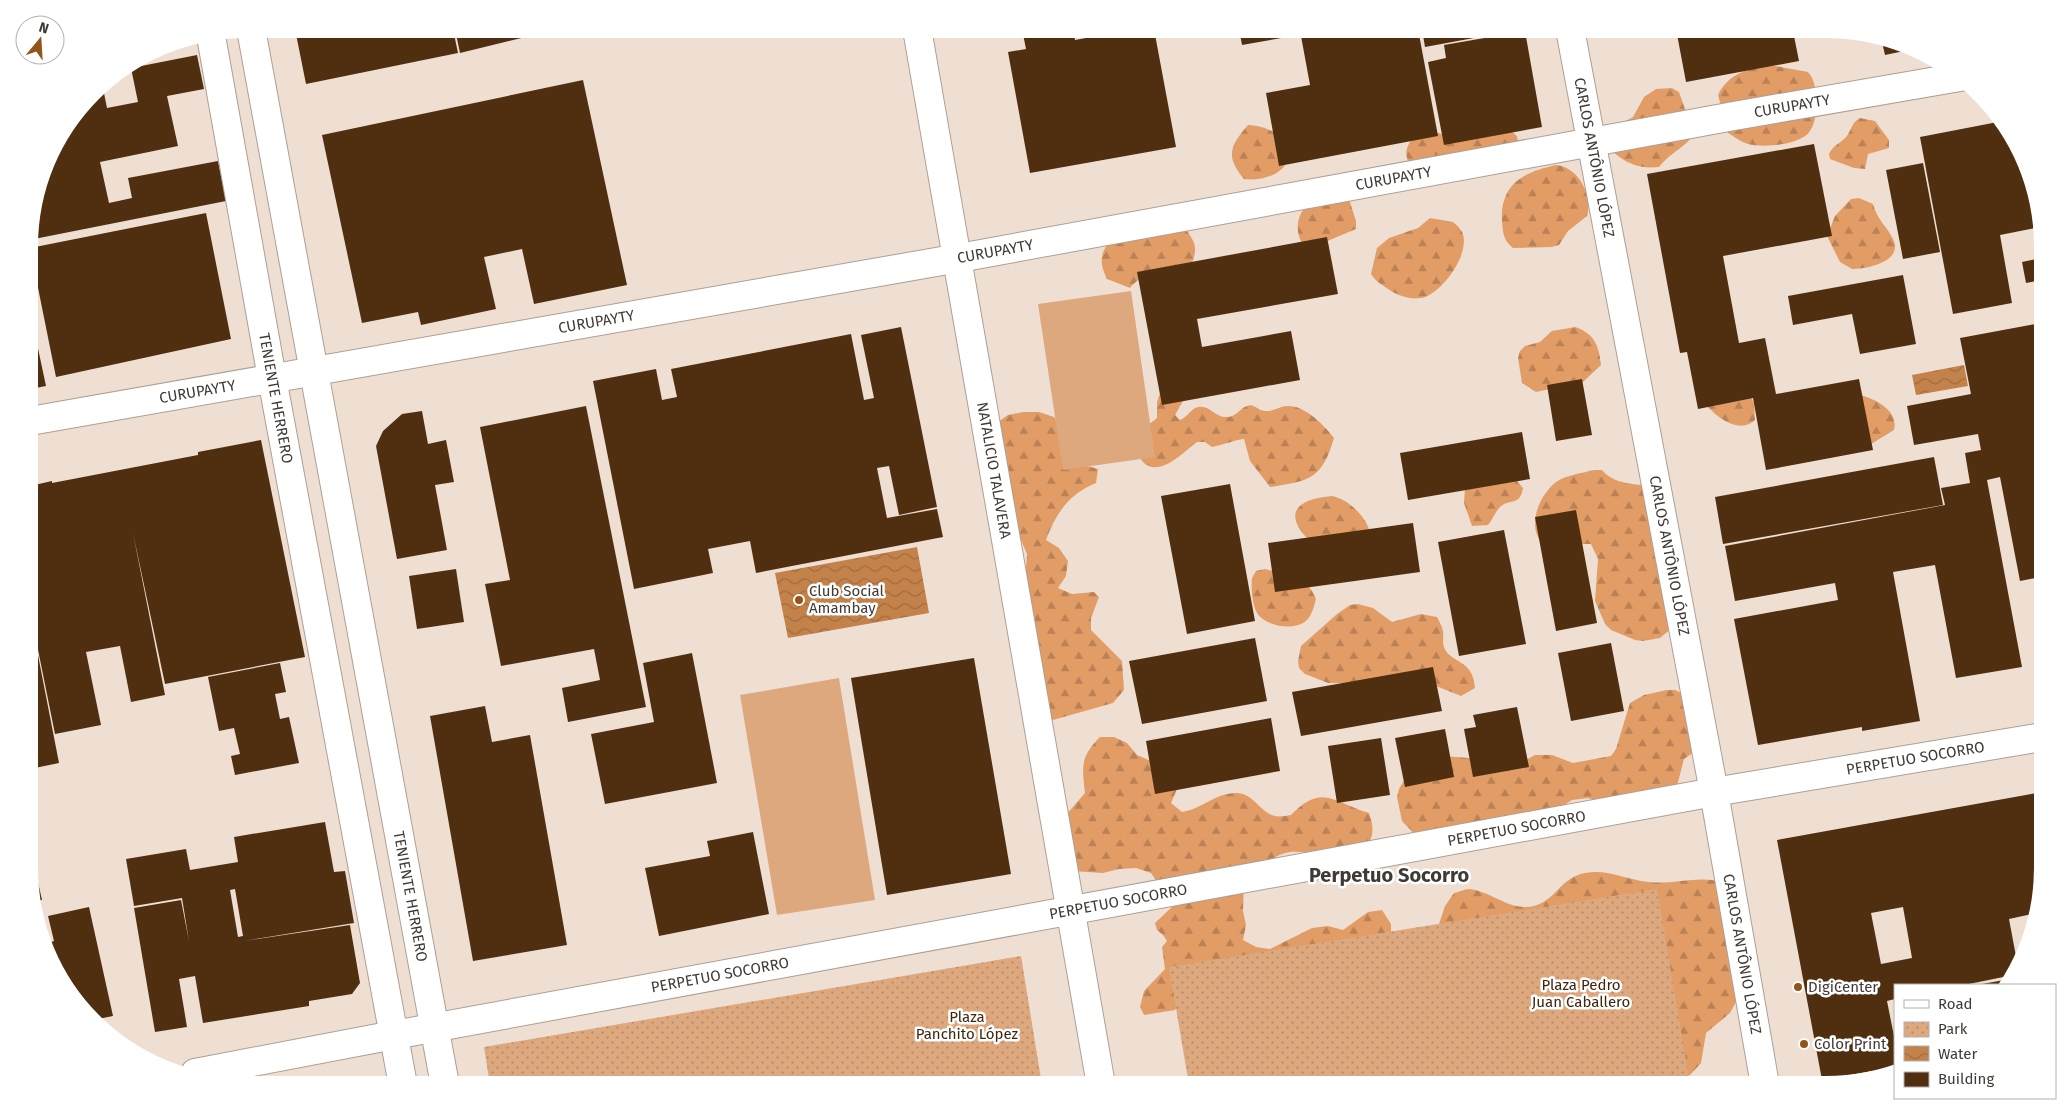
<svg xmlns="http://www.w3.org/2000/svg" width="2071" height="1114" font-family="'Fira Sans',sans-serif">
	<style>
		.forest { fill: url(#forest-firs) }
		.park { fill: url(#park-dots) }
		.garden { fill: #dea87e }
		.water { fill: url(#water-waves) }
		.building { fill: #502f11; fill-rule: evenodd }
		.lines { fill: none; stroke-linecap: round; stroke-linejoin: round }
		.minor-casing { stroke: #ae9f93; stroke-width: 30 }
		.minor { stroke: #fff; stroke-width: 28 }
		.poi-dot { fill: #925419; stroke: #fff; stroke-width: 2 }
		.labels { text-anchor: middle; dominant-baseline: central; stroke-width: 5; stroke-linejoin: round; paint-order: stroke }
		.street-label { font-size: 15px; fill: #403a35; stroke: #fff }
		.poi-label { font-size: 15px; fill: #403a35; stroke: #fff; text-anchor: start }
		.park-label { font-size: 15px; fill: #40250d; stroke: #fff }
		.district-label { font-size: 20px; font-weight: bold; fill: #403a35; stroke: #fff }
	</style>
	<defs>
		<pattern id="forest-firs" width="22" height="20" patternUnits="userSpaceOnUse" patternTransform="scale(1.25)"><rect width="22" height="20" fill="#e29d66"/><path d="M5 1l3.5 6h-7zM16 11l3.5 6h-7z" fill="#b98155"/></pattern>
		<pattern id="park-dots" width="8" height="8" patternUnits="userSpaceOnUse" patternTransform="scale(1.25)"><rect width="8" height="8" fill="#dea87e"/><path d="M2 2h.1M6 6h.1" fill="none" stroke="#b58a68" stroke-width="1.8" stroke-linecap="round"/></pattern>
		<pattern id="water-waves" width="16" height="10" patternUnits="userSpaceOnUse" patternTransform="scale(1.25)"><rect width="16" height="10" fill="#c4824b"/><path d="M0 5q4-4 8 0t8 0" fill="none" stroke="#a16b3f"/></pattern>
	</defs>
	<rect width="100%" height="100%" fill="#efdfd3"/>
	<path class="forest" d="M1770,65L1808,72C1815,80 1816,90 1816,101C1816,111 1816,122 1810,131C1801,145 1764,148 1748,144C1741,142 1735,137 1728,133L1718,95C1728,74 1748,68 1770,65Z
		M1672,88L1679,92L1687,115L1697,130C1687,147 1672,151 1659,167C1640,169 1627,164 1613,152V128L1633,117L1644,97L1656,89Z
		M1860,118L1875,121L1889,140V148L1868,154L1865,169L1854,168L1830,159L1829,154C1833,145 1840,144 1846,137C1852,130 1851,123 1860,118Z
		M1248,125C1267,126 1276,133 1291,143C1289,149 1289,157 1286,163C1279,177 1258,181 1244,179C1225,156 1230,146 1248,125Z
		M1511,131L1517,136L1520,152L1410,164C1403,154 1407,146 1413,137L1437,133L1453,136Z
		M1556,165C1579,167 1593,196 1587,216L1568,231L1559,245L1552,247L1513,248C1503,240 1503,233 1502,221C1500,184 1524,172 1556,165Z
		M1859,198L1873,204C1878,221 1885,224 1892,237C1906,261 1868,269 1852,269L1840,262L1827,236L1835,216L1851,199Z
		M1349,199L1356,221V229L1325,242L1302,243C1294,230 1297,209 1313,202C1322,198 1339,200 1349,199Z
		M1430,218L1453,222C1457,225 1461,229 1463,234C1469,255 1444,290 1425,297C1413,301 1398,296 1388,289C1381,284 1375,281 1371,274L1377,248L1389,238L1418,228Z
		M1183,225C1195,243 1199,245 1191,266C1173,270 1141,272 1130,288L1107,279C1097,259 1102,251 1114,235Z
		M1575,327C1595,334 1599,346 1601,365L1583,382L1536,392L1522,383L1518,358L1520,351L1525,346L1540,342L1552,331Z
		M1162,387L1183,401L1175,415L1180,420C1187,417 1190,411 1195,408C1209,402 1214,418 1227,417C1236,417 1239,409 1247,406C1254,403 1258,411 1265,411C1272,412 1280,406 1287,406C1305,405 1324,425 1334,438C1322,479 1310,481 1270,487L1250,461L1244,439C1233,440 1224,445 1212,447L1205,442H1197C1186,450 1159,479 1143,462C1140,459 1138,453 1135,449L1138,433L1157,418V402Z
		M1748,389L1754,404L1755,420C1740,435 1715,417 1705,403Z
		M1860,395C1876,399 1899,411 1894,430L1868,446Z
		M1023,412H1039L1054,417L1084,465L1098,469L1096,483C1069,494 1056,513 1046,540L1059,548L1068,561L1066,576L1058,588L1072,594L1094,592L1099,597L1091,618V630L1122,661L1124,690L1113,703L1053,720L1037,713L1012,596L1026,569L1027,554L1021,540L1011,527L995,424L1008,415Z
		M1594,470H1602C1615,485 1635,484 1653,486L1678,623L1660,638L1643,641L1635,640L1611,630L1605,624L1595,601L1598,559L1591,544H1543C1526,527 1539,495 1556,482C1566,475 1583,473 1594,470Z
		M1516,480L1523,488C1520,507 1509,498 1500,507C1495,512 1493,519 1488,525L1472,526L1464,503L1465,488Z
		M1332,496C1348,499 1364,515 1369,529L1361,542L1312,543C1281,514 1296,499 1332,496Z
		M1265,569C1288,575 1306,574 1316,599C1314,606 1312,615 1307,620C1295,632 1265,626 1257,613C1252,604 1251,588 1252,578L1256,571Z
		M1358,604L1373,608L1392,622L1421,614L1437,617C1439,621 1442,626 1443,631C1444,636 1442,642 1444,647C1450,664 1473,658 1475,688L1461,696L1431,684L1328,683L1305,674L1299,668L1298,661L1301,646L1337,614L1350,605Z
		M1667,690H1675L1688,696L1697,750L1684,759L1676,790L1619,808L1588,798L1572,800L1558,809L1419,839L1402,821L1397,797L1399,789L1407,775L1442,756L1522,762L1535,755H1552L1573,763L1611,756L1616,749L1630,703L1644,695Z
		M1100,737H1114L1127,743L1137,755L1151,761L1177,789L1171,803L1182,812C1202,809 1215,793 1236,793C1254,793 1259,812 1275,816C1279,817 1286,816 1291,815C1322,782 1335,803 1369,813C1373,825 1375,834 1367,846C1346,874 1310,844 1282,854C1269,859 1255,873 1244,881L1243,911L1246,925L1243,940L1256,947L1270,949L1312,928L1328,926L1343,930L1368,912L1382,910L1391,924V939L1435,936L1445,906L1454,893C1459,892 1465,889 1469,889C1490,891 1506,908 1527,907C1553,905 1557,883 1578,875C1602,866 1626,880 1649,882C1675,885 1700,874 1725,883L1744,987L1730,1013L1706,1033L1701,1063L1690,1075L1674,1079L1188,990L1175,1010L1144,1015L1140,1007L1144,991L1165,969L1162,947L1167,941L1163,935L1157,930L1155,923L1173,906L1151,873L1136,868L1119,869L1103,873L1072,871L1065,816L1085,793C1082,766 1080,757 1100,737Z"/>
	<path class="park" d="M1657,889L1690,1085H1189L1169,967Z
		M1021,956L1042,1085H490L484,1047Z"/>
	<path class="garden" d="M1131,291L1155,457L1063,470L1038,304Z
		M839,678L875,900L777,915L740,695Z"/>
	<path class="water" d="M1964,365L1968,386L1916,395L1912,375Z
		M917,547L929,613L788,638L775,573Z"/>
	<path class="building" d="M295,29H453L458,53L306,84Z
		M455,29H537L538,34L460,53Z
		M1022,29H1073L1075,40L1123,31V29H1154L1176,147L1030,173L1008,52L1026,49Z
		M1239,29H1326V30L1242,45Z
		M1339,29H1418L1438,136L1279,166L1266,93L1310,85L1301,36Z
		M1422,29H1501V33L1425,47Z
		M1676,29H1826L1827,30L1794,36L1799,61L1686,82Z
		M1525,31L1542,127L1444,145L1428,62L1446,58L1444,45Z
		M1882,42L1914,49L1885,55Z
		M197,55L204,89L167,96L178,146L100,162L109,203L132,198L128,178L218,161L226,201L29,240V231L51,149L102,83L107,108L138,102L131,68Z
		M583,80L627,285L534,304L522,249L484,257L496,309L421,325L418,312L362,323L322,135Z
		M2003,121L2040,217V227L2000,235L2012,303L1953,314L1920,137Z
		M1814,144L1832,236L1723,256L1739,343L1765,338L1776,394L1859,379L1873,450L1766,470L1753,398L1698,409L1687,352L1680,353L1647,174Z
		M1923,163L1940,252L1903,259L1886,170Z
		M206,213L231,339L56,377L30,248Z
		M1327,237L1338,294L1197,319L1202,347L1291,331L1300,380L1162,405L1137,272Z
		M2041,258V280L2026,283L2022,262Z
		M1903,275L1916,344L1860,354L1852,314L1793,325L1788,296Z
		M29,306L46,386L30,389V367Z
		M2041,323V577L2020,581L2000,477L1987,480L2022,667L1956,678L1935,565L1893,572L1920,721L1862,731V727L1758,745L1734,619L1838,600L1835,583L1735,601L1725,546L1945,505L1941,488L1970,483L1965,453L1981,450L1978,434L1914,445L1907,406L1971,394L1960,338Z
		M901,327L937,507L899,515L889,466L877,468L887,518L937,509L943,537L756,573L750,541L708,549L713,573L634,589L593,381L656,369L662,400L677,397L671,369L851,334L864,400L874,398L861,335Z
		M1582,379L1592,435L1556,441L1547,385Z
		M586,406L646,707L568,722L562,688L600,680L594,649L501,666L485,584L510,580L480,427Z
		M422,411L428,444L446,440L454,482L435,485L447,550L397,559L376,446L383,431L402,414Z
		M1522,432L1530,479L1408,500L1400,453Z
		M261,440L305,657L165,684L133,533L165,695L131,702L120,646L86,652L101,725L55,734L30,610V486L52,481V483L198,455V452Z
		M1934,457L1943,505L1723,544L1715,497Z
		M1230,484L1255,621L1187,634L1161,496Z
		M1576,510L1597,623L1556,631L1535,517Z
		M1413,523L1420,572L1275,592L1268,543Z
		M1504,530L1526,644L1459,656L1438,542Z
		M456,569L464,622L417,629L409,576Z
		M1255,638L1267,701L1142,724L1129,661Z
		M2042,641V679H2041L2034,642Z
		M1611,643L1624,711L1571,721L1558,653Z
		M37,650L59,763L30,769V651Z
		M692,653L717,783L605,804L591,734L654,722L643,663Z
		M974,658L1011,874L887,895L851,678Z
		M280,663L286,692L275,694L280,719L289,717L299,763L235,775L231,756L240,754L234,728L219,731L208,677Z
		M1433,667L1442,711L1301,736L1292,692Z
		M485,706L492,742L530,735L567,945L473,961L430,716Z
		M1517,707L1529,767L1473,777L1464,729L1476,727L1473,715Z
		M1271,718L1280,771L1155,794L1146,741Z
		M1445,729L1454,777L1405,787L1395,738Z
		M1381,738L1390,795L1337,803L1328,746Z
		M2042,792V869L2032,914L2009,919L2018,967L2013,975L1964,985H1895V999L1887,1001L1895,1041V1067L1822,1080L1777,840ZM1903,907L1912,958L1881,964L1871,913Z
		M325,822L334,872L345,871L354,923L244,941L350,925L360,983L352,994L309,1001V1006L203,1023L195,976L179,979L187,1027L155,1032L134,908L181,900L189,941L182,898L134,906L126,859L186,849L190,870L238,862L234,837ZM235,889L243,936L238,937L230,890Z
		M753,832L769,914L659,936L645,868L710,856L707,841Z
		M31,851L42,900L32,902L31,897Z
		M89,907L113,1016L93,1020L65,989L48,943L54,941L48,916Z
		M2010,979L2006,985H1982V984Z
		M1895,1069V1074L1840,1085H1825V1083Z"/>
	<g class="lines">
		<g class="minor-casing">
			<g id="minor">
				<path id="s1" d="M251,29L445,1085"/>
				<path id="s2" d="M917,29L1101,1085"/>
				<path id="s3" d="M1570,29L1714,792L1765,1085"/>
				<path id="s4" d="M211,36L272,378L403,1085"/>
				<path id="s5" d="M30,421L959,258L1734,116L1960,77"/>
				<path id="s6" d="M195,1073L394,1035L1714,792L2042,737"/>
			</g>
		</g>
		<use href="#minor" class="minor"/>
	</g>
	<g class="poi-dot">
		<circle cx="799" cy="600" r="5"/>
		<circle cx="1798" cy="987" r="5"/>
		<circle cx="1804" cy="1044" r="5"/>
	</g>
	<g class="labels">
		<g class="street-label">
			<text stroke="none"><textPath href="#s5" startOffset="1790">CURUPAYTY</textPath></text>
			<text stroke="none"><textPath href="#s3" startOffset="131">CARLOS ANTÔNIO LÓPEZ</textPath></text>
			<text stroke="none"><textPath href="#s5" startOffset="1385">CURUPAYTY</textPath></text>
			<text stroke="none"><textPath href="#s5" startOffset="980">CURUPAYTY</textPath></text>
			<text stroke="none"><textPath href="#s5" startOffset="575">CURUPAYTY</textPath></text>
			<text stroke="none"><textPath href="#s5" startOffset="170">CURUPAYTY</textPath></text>
			<text stroke="none"><textPath href="#s4" startOffset="368">TENIENTE HERRERO</textPath></text>
			<text stroke="none"><textPath href="#s2" startOffset="448">NATALICIO TALAVERA</textPath></text>
			<text stroke="none"><textPath href="#s3" startOffset="536">CARLOS ANTÔNIO LÓPEZ</textPath></text>
			<text stroke="none"><textPath href="#s6" startOffset="1749">PERPETUO SOCORRO</textPath></text>
			<text stroke="none"><textPath href="#s6" startOffset="1344">PERPETUO SOCORRO</textPath></text>
			<text stroke="none"><textPath href="#s1" startOffset="882">TENIENTE HERRERO</textPath></text>
			<text stroke="none"><textPath href="#s6" startOffset="939">PERPETUO SOCORRO</textPath></text>
			<text stroke="none"><textPath href="#s3" startOffset="941">CARLOS ANTÔNIO LÓPEZ</textPath></text>
			<text stroke="none"><textPath href="#s6" startOffset="534">PERPETUO SOCORRO</textPath></text>
		</g>
		<g class="poi-label">
			<text x="809" y="591">Club Social<tspan x="809" dy="17">Amambay</tspan></text>
			<text x="1808" y="987">DigiCenter</text>
			<text x="1814" y="1044">Color Print</text>
		</g>
		<g class="park-label">
			<text x="1581" y="985">Plaza Pedro<tspan x="1581" dy="17">Juan Caballero</tspan></text>
			<text x="967" y="1017">Plaza<tspan x="967" dy="17">Panchito López</tspan></text>
		</g>
		<g class="district-label">
			<text x="1389" y="875">Perpetuo Socorro</text>
		</g>
	</g>
	<path d="M0 0H2071V1114H0ZM246 38H1826A208 208 0 0 1 2034 246V868A208 208 0 0 1 1826 1076H246A208 208 0 0 1 38 868V246A208 208 0 0 1 246 38Z" fill="#fff" fill-rule="evenodd"/>
	<rect x="1894" y="984" width="162" height="115" fill="#ffffff" stroke="#b3b0ae"/>
	<rect x="1904" y="1000" width="25" height="8" fill="#ffffff" stroke="#b3b0ae"/>
	<text x="1938" y="1009" font-size="15" fill="#403a35">Road</text>
	<rect x="1904" y="1022" width="25" height="15" fill="url(#park-dots)" stroke="#b3b0ae"/>
	<text x="1938" y="1034" font-size="15" fill="#403a35">Park</text>
	<rect x="1904" y="1046" width="25" height="15" fill="url(#water-waves)" stroke="#b3b0ae"/>
	<text x="1938" y="1059" font-size="15" fill="#403a35">Water</text>
	<rect x="1904" y="1072" width="25" height="15" fill="#502f11" stroke="#b3b0ae"/>
	<text x="1938" y="1084" font-size="15" fill="#403a35">Building</text>
	<g transform="translate(40 40) rotate(18)"><circle r="24" fill="#ffffff" stroke="#b3b0ae"/>
	<path d="M0-4L9 19L0 12L-9 19Z" fill="#925419"/>
	<text y="-8" font-size="14" font-weight="bold" text-anchor="middle" fill="#403a35">N</text>
	</g>
</svg>
